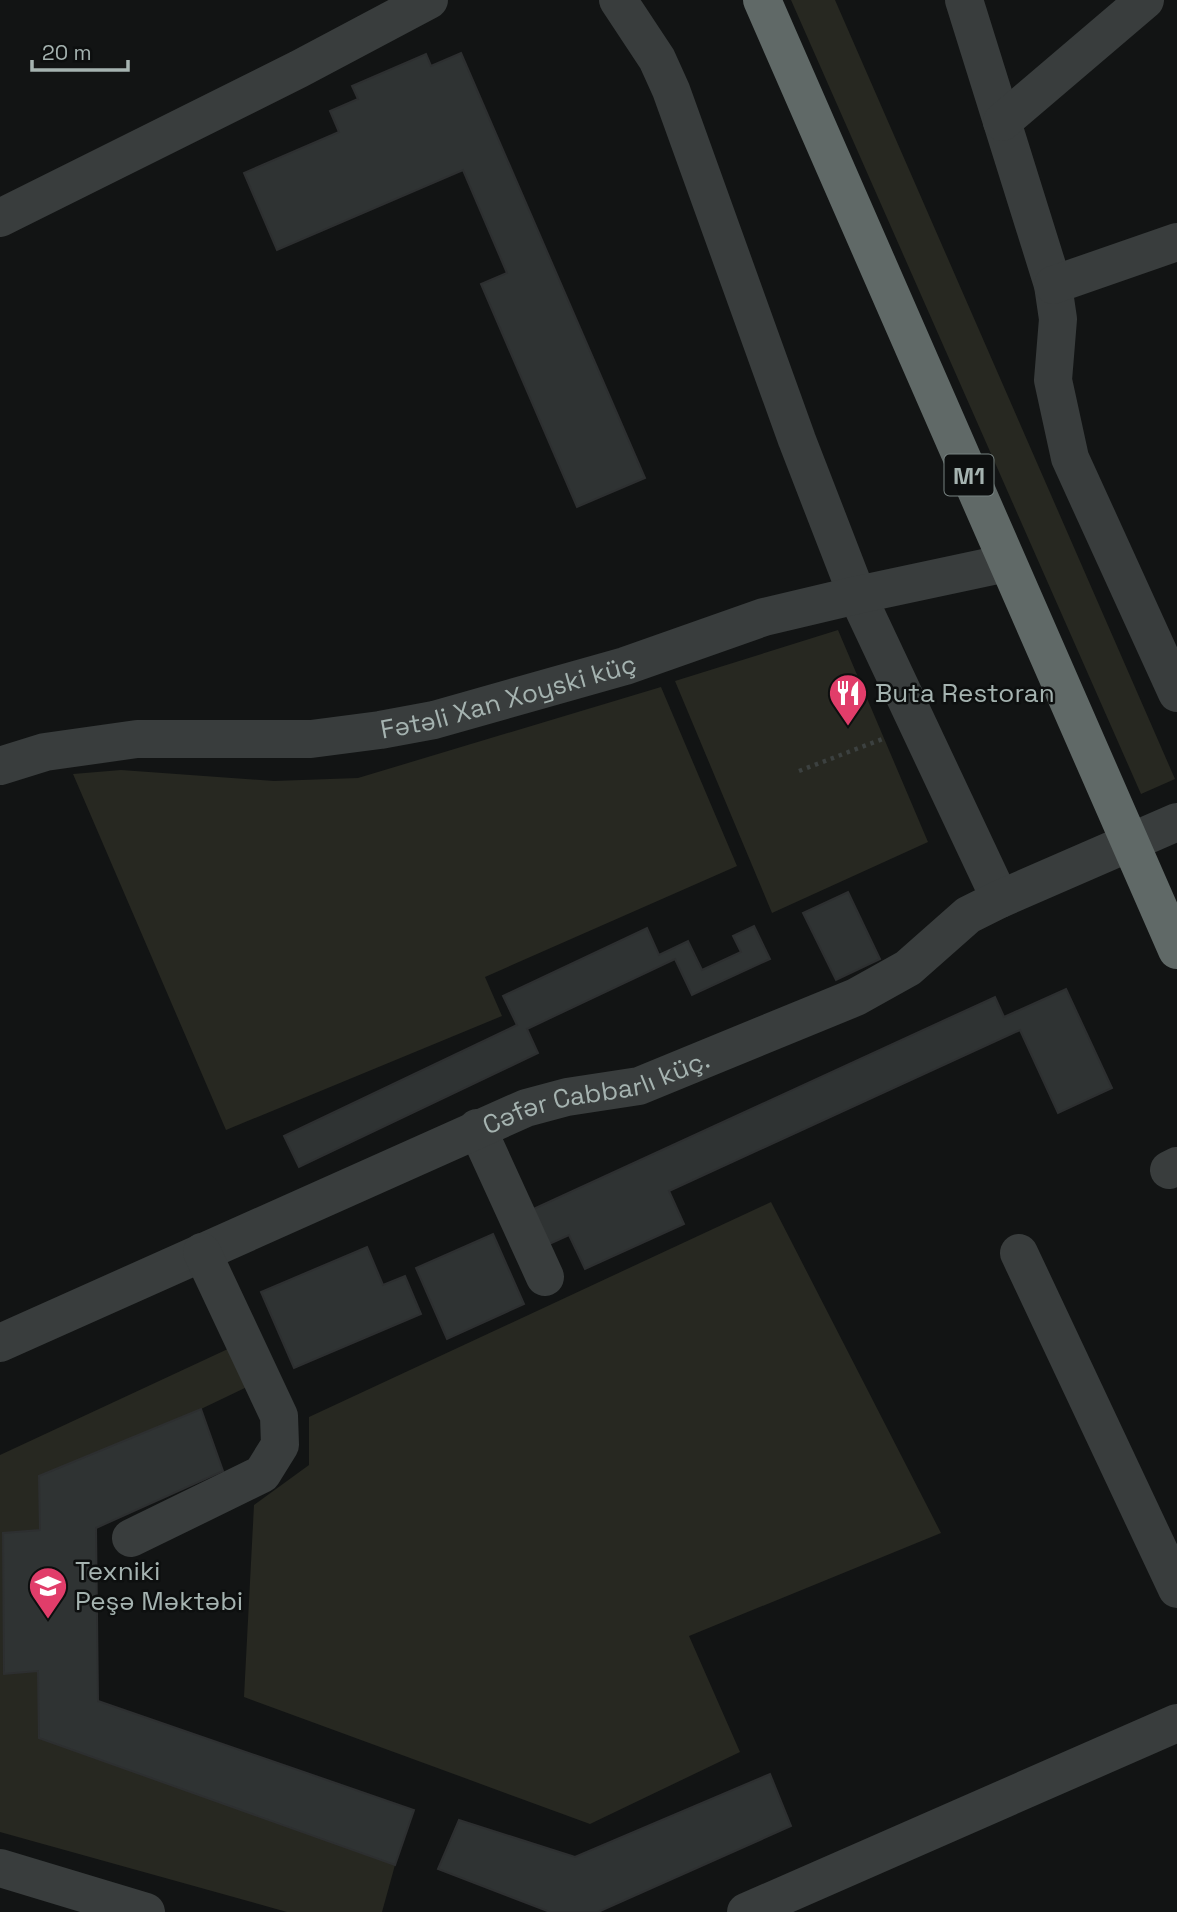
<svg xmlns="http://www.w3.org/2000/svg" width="1177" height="1912" font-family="'Space Grotesk',sans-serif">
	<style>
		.green { fill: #272821 }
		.building { fill: #2f3333; stroke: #2d2f30; stroke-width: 2 }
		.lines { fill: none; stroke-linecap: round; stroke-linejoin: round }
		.path { stroke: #3c4140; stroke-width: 4.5; stroke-dasharray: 3.5 5; stroke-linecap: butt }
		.minor { stroke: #393d3d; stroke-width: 38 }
		.highway { stroke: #606967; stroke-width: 38 }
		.labels { text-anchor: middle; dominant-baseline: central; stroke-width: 5; stroke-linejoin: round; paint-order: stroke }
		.shield { fill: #0d0f0f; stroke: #778280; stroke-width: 2 }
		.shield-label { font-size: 24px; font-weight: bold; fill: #a5b3b0 }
		.poi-label { font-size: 26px; fill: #a5b3b0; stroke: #0d0f0f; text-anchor: start }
		.street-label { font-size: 26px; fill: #a5b3b0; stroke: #0d0f0f }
	</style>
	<rect width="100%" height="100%" fill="#121414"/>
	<path class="green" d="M791,0H835L1175,779L1141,794Z
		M838,630L928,842L772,913L675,681Z
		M661,687L737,866L485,977L502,1016L226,1130L73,774L121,770L274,781L358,778Z
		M771,1202L941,1533L689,1636L740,1752L590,1824L244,1697L254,1505L309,1465V1417Z
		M230,1348L249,1386L201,1409L39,1476L40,1530L3,1533L4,1673L38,1671L40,1738L395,1865L382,1912H287L0,1832V1455Z"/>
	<path class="building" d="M461,53L645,478L577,507L481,284L507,273L463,170L277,250L244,173L339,132L330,111L358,99L352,86L426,54L431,66Z
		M848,892L880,959L836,980L803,913Z
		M754,926L770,959L692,995L675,959L527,1029L538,1053L299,1167L284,1136L517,1025L503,996L647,928L659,955L688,941L702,970L741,952L733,936Z
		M1066,989L1112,1088L1058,1113L1020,1030L669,1191L684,1224L585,1269L569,1235L545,1246L529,1211L995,997L1004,1017Z
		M493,1234L524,1304L447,1339L416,1268Z
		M367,1247L383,1285L405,1276L421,1314L294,1368L261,1292Z
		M201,1409L223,1471L96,1528L98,1701L414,1810L395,1865L39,1738L38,1671L4,1674L3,1533L40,1530L39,1476Z
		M770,1774L791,1826L598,1912H550L438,1869L459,1820L575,1857Z"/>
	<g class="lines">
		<path class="path" d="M799,771L885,738"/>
		<g class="minor">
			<path d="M618,0L657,59L671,90L797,440L857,595L1000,899"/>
			<path d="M964,0L1053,285L1058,319L1053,380L1070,458L1177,693"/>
			<path d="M1002,122L1145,0"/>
			<path d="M0,218L299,69L429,0"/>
			<path d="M1053,285L1177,242"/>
			<path id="s1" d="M0,766L45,752L137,739H311L380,730L434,720L625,666L764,617L857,595L1007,563"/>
			<path d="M477,1128L545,1277"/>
			<path d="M1169,1170L1177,1166"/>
			<path d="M1019,1253L1177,1589"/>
			<path id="s2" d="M0,1343L526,1108L567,1097L639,1086L856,997L908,968L968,915L1000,899L1177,822"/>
			<path d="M131,1538L262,1474L280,1445L279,1416L202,1252"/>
			<path d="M0,1868L146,1912"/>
			<path d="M746,1912L1177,1723"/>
		</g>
		<path class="highway" d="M762,0L1177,950"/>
	</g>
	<defs>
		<g id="restaurant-pin" transform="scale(2.0125)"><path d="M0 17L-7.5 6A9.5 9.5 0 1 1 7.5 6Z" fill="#e13d6a" stroke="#0d0f0f"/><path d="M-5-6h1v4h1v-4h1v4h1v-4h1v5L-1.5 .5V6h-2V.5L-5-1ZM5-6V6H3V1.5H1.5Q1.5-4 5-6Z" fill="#fff"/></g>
		<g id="university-pin" transform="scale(2.0125)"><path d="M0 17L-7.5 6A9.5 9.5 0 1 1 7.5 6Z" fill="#e13d6a" stroke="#0d0f0f"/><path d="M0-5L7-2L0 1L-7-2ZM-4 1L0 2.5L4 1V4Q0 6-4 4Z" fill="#fff"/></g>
	</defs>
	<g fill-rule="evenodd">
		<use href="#restaurant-pin" x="848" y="693"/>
		<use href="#university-pin" x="48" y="1586"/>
	</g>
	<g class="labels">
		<rect class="shield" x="944.5" y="454.5" width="49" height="41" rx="5"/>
		<g class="shield-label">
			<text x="969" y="475">M1</text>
		</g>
		<g class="poi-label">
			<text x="875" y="693">Buta Restoran</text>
			<text x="75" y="1571">Texniki<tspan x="75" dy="30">Peşə Məktəbi</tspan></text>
		</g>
		<g class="street-label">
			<text stroke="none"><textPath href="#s1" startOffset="516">Fətəli Xan Xoyski küç</textPath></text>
			<text stroke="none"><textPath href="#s2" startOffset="648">Cəfər Cabbarlı küç.</textPath></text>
		</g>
	</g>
	<path d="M32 60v10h96v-10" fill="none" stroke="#a5b3b0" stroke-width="3.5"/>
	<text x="42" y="60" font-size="21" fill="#a5b3b0" stroke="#0d0f0f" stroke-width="5" paint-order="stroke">20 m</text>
</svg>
